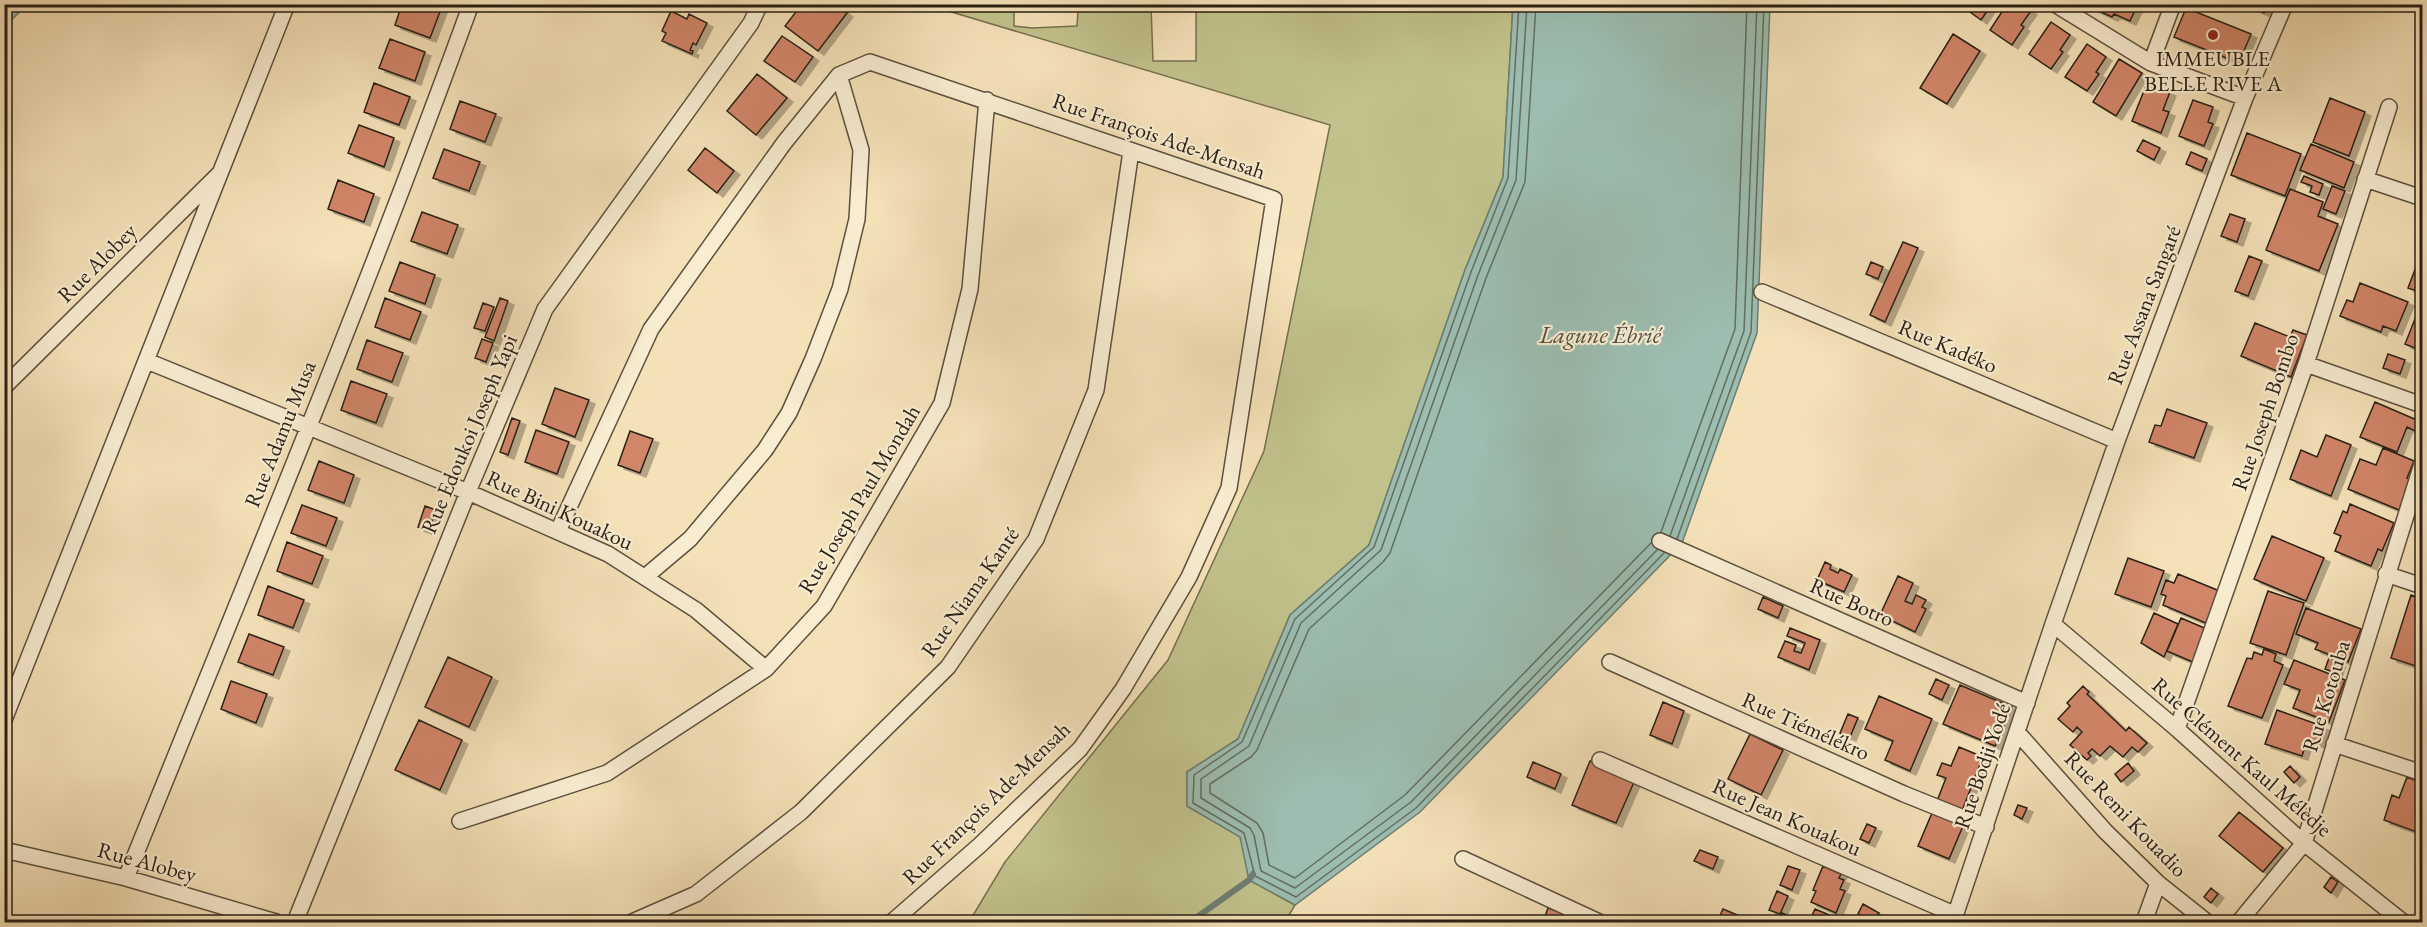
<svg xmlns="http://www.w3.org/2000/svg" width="2427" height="927" font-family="'EB Garamond',serif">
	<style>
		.green { fill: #c1c18b; stroke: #757050; stroke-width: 1.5 }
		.water { fill: #9cbdb0; stroke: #6e7e72; stroke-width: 1.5 }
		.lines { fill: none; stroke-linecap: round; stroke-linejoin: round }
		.shore { stroke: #626e62; stroke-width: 1.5 }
		.stream { stroke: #6e7e72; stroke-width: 6 }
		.building { fill: #d18569; stroke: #292015; stroke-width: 1.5; filter: url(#shadow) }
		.minor-casing { stroke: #5c503e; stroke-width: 18 }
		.minor { stroke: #f8ecd1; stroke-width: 15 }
		.poi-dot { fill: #8f2418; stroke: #f8ecd1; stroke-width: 2 }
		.labels { text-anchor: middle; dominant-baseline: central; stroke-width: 4.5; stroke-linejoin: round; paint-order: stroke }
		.poi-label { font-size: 22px; fill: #292015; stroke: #f8ecd1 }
		.street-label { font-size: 22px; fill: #292015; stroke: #f8ecd1 }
		.water-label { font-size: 24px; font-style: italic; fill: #4c4f44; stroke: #f8ecd1 }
	</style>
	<defs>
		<filter id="shadow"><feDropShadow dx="6" dy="4" stdDeviation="0" flood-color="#0004"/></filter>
	</defs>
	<rect width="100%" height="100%" fill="#f5e1b8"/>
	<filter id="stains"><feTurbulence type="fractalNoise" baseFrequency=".00333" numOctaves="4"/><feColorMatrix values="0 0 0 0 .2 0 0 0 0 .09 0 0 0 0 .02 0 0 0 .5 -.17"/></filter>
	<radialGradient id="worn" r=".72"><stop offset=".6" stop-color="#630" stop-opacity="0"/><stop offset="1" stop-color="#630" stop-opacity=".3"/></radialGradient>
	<path class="green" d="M928,5H990L1014,10V26L1032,28L1077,26L1078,12L1071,5H1151L1153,61H1196V5H1513L1503,177L1465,270L1369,545L1290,615L1238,739L1187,772V806L1241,837L1249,880L1295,905L1285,922H969L1005,862L1168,660L1264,451L1330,125Z"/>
	<path class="water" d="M5,4H27V5L5,26Z
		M1513,5H1770L1757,333L1682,543L1420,812L1295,905L1249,880L1240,837L1187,806V772L1238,739L1290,615L1369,545L1465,270L1503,177Z"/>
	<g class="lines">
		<path class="shore" d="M1519,4L1508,178L1471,272L1374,547L1295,619L1242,742L1194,775L1193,803L1244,833L1255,876L1296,897L1416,808L1664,553
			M1527,4L1516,180L1478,275L1381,550L1301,623L1249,746L1201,779V798L1250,828L1254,835L1261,871L1295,888L1411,802L1657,550
			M1536,4L1525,182L1486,278L1390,553L1383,562L1309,629L1257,750L1251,757L1210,784V793L1257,823L1263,833L1269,865L1295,878L1405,795L1651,543
			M1661,532L1735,329L1747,4
			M1670,536L1744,331L1757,4
			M1677,539L1751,332L1764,4"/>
		<path class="stream" d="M1190,922L1249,880L1253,874"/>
	</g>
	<path class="building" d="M402,4H428L441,9L430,38L395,25Z
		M802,4H836L847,13L818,51L785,26Z
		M1959,4H1992L1981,20Z
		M2007,4H2022L2031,11L2021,25L2024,27L2012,45L1990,30Z
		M2091,4H2138L2130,21L2114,14L2112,17L2090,7Z
		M2246,4H2268L2264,13Z
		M2186,8L2251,34L2239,63L2174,37Z
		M671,11L687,19L689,14L707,23L696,45L693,43L690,50L693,51L692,54L662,41L666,33L662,31Z
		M2051,22L2070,35L2060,50L2063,52L2051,69L2029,54Z
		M1953,34L1980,51L1947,104L1920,88Z
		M782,36L813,57L795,82L764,61Z
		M390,39L425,52L415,81L379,68Z
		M2087,44L2106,57L2096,72L2099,74L2087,91L2065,77Z
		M2119,59L2142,73L2116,116L2093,102Z
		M757,74L787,98L756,135L727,111Z
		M374,83L410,97L399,125L364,112Z
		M2147,83L2170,92L2163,110L2169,112L2161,133L2132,121Z
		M2330,98L2365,112L2349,156L2313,142Z
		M2193,100L2213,107L2208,122L2213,124L2204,146L2179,136Z
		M460,101L496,114L485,142L450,129Z
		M359,125L394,138L384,167L348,153Z
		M2247,133L2301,154L2285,196L2231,175Z
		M2143,140L2160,148L2154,160L2137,151Z
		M2311,144L2354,162L2344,188L2300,170Z
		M705,148L734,171L717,193L688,170Z
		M444,149L480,162L469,191L433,178Z
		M2191,152L2207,159L2202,171L2186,164Z
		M2304,176L2323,184L2319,195L2310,192L2312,186L2301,182Z
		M338,180L374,194L364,222L328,209Z
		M2332,186L2345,191L2336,214L2323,209Z
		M2290,189L2323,202L2318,216L2338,224L2319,271L2266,250Z
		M422,212L458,225L447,254L411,241Z
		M2230,214L2245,219L2237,242L2221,236Z
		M1903,242L1918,248L1885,322L1870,315Z
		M2422,251V293L2408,288Z
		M2249,256L2262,261L2248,296L2235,291Z
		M400,262L435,275L425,304L389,291Z
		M1871,262L1883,267L1878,279L1866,274Z
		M2360,283L2408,302L2396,331L2383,326L2381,332L2340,316L2347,300L2353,302Z
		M385,298L421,312L410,340L375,327Z
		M500,298L508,301L494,341L485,337Z
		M483,303L494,307L485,331L474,328Z
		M2419,309L2422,311V351L2405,344Z
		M2255,323L2290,337L2293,330L2307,335L2291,377L2241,356Z
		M482,339L493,343L486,362L475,358Z
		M367,340L403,353L392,382L357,369Z
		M2388,354L2405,360L2400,374L2383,368Z
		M351,381L387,394L376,423L341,410Z
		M555,388L589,400L575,437L542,424Z
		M2375,402L2419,421L2415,431L2407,427L2397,452L2360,437Z
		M2167,409L2207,423L2194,458L2149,442L2155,425L2161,426Z
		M512,418L520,421L508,455L500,452Z
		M536,430L569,442L557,474L525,462Z
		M630,431L653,439L640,473L618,465Z
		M2326,435L2351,445L2331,496L2290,479L2301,450L2317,457Z
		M2383,448L2414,461L2407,478L2412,480L2399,510L2348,489L2360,459L2376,465Z
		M319,461L354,475L344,503L308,490Z
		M2350,504L2394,523L2382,551L2378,549L2371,566L2335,551L2341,536L2334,533L2343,511L2347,513Z
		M302,505L337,518L326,546L291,533Z
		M425,506L436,510L428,531L418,527Z
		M2272,536L2324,558L2306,601L2254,579Z
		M287,542L323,556L312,584L277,571Z
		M2128,558L2164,571L2151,607L2115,594Z
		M1825,562L1831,565L1830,569L1838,573L1840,569L1852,575L1844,592L1817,580Z
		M2178,574L2222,592L2208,624L2163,605L2166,596L2161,594L2166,580L2174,583Z
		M1898,576L1913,583L1905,601L1912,604L1916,595L1926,600L1922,607L1926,609L1915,632L1880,615Z
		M268,586L304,600L293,628L258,615Z
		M2268,591L2304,603L2286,655L2250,643Z
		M2411,595L2422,599V668L2391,658Z
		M1763,597L1783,606L1778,618L1758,609Z
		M2306,608L2361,629L2348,662L2315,649L2318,643L2296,634Z
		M2154,613L2178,624L2164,657L2141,643Z
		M2181,618L2209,630L2195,663L2167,651Z
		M1790,628L1820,640L1809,670L1778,657L1785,641L1796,645L1794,651L1801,653L1805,643L1787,636Z
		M249,634L284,647L273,675L238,662Z
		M2264,649L2276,654L2274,661L2283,665L2262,718L2228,706L2247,658L2252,659L2254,652L2262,655Z
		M448,657L492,677L469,727L425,707Z
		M2329,658L2340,662L2336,673L2325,669Z
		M2294,660L2345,680L2329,722L2293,708L2300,690L2284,684Z
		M1936,679L1949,685L1942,700L1929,694Z
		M231,681L267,694L256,723L221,709Z
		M1960,685L2012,707L1995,746L1943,724Z
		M2083,686L2089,692L2087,694L2126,731L2129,727L2147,743L2138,752L2132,747L2123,757L2110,746L2100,756L2092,749L2088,753L2091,756L2087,760L2070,745L2082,732L2077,727L2073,732L2058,719L2070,706L2067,703Z
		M1879,696L1932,719L1910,771L1885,760L1893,741L1865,729Z
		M1663,702L1684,711L1672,744L1650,735Z
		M2277,710L2325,727L2319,744L2307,740L2302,756L2265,744Z
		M1848,714L1858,718L1850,737L1840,733Z
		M419,720L462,740L440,790L395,770Z
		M1750,734L1783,750L1761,795L1728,779Z
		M1959,747L1983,757L1962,811L1937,801L1946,778L1937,775L1942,763L1951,766Z
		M1590,761L1635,780L1616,823L1572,805Z
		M1533,762L1561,774L1555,789L1527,777Z
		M2128,763L2134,771L2121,782L2115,774Z
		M2290,766L2300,777L2294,783L2284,772Z
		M2407,777L2422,783V834L2384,820L2392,795L2399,798Z
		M2018,805L2027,808L2022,819L2014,815Z
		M2239,812L2283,848L2263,872L2219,836Z
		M1932,813L1963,826L1949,859L1918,846Z
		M1867,824L1876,828L1869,843L1860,839Z
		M1700,850L1718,857L1713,869L1694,861Z
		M1788,866L1800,870L1792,890L1780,885Z
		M1823,866L1841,874L1839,878L1844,880L1840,889L1845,891L1836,913L1811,902L1816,891L1813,890Z
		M2331,877L2338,882L2331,893L2324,887Z
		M2211,888L2218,894L2211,903L2204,897Z
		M1777,891L1788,896L1780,914L1769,910Z
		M1863,904L1879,913L1873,922L1858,914Z
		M1548,908L1588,922H1543Z
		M1723,909L1754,922H1717Z
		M1815,909L1846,922H1809Z
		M1782,913L1795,919L1794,922H1778Z"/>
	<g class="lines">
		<g class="minor-casing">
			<path id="minor" d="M2055,4L2151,63L2245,98
				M2151,63L2173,4
				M2365,179L2422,198
				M1762,292L2117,441
				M147,361L468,492L608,554L696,610L766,669
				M2306,364L2422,405
				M4,387L218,175
				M558,531L651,329L784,143L839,75L870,62L1274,199L1229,488L1189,577L1123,689L1080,749L980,845L892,922
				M1660,541L2027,703
				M2386,574L2422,586
				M645,577L690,539L765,450L789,413L813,359L840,289L857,219L861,150L839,75
				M2053,624L2177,729L2304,843L2403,922
				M1610,662L1904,794L1986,827
				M4,720L287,4
				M2177,729L2306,364L2389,107
				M2017,732L2105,831L2158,883L2207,922
				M2334,744L2422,773
				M1600,760L1956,915
				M460,821L607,773L766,669L824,606L942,403L970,289L987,100
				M4,850L126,878L276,922
				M1463,859L1599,922
				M126,878C243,588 364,299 471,4
				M295,922L468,492L545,309L751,23L760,4
				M632,922L696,894L801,812L948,667L1036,539L1096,390L1131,151
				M1953,922L2053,624L2117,441L2245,98L2285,4
				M2144,922L2158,883
				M2239,922L2304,843L2422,464"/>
		</g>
		<use href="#minor" class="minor"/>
	</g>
	<circle class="poi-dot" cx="2213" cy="35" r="6"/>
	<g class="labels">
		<g class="poi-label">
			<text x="2213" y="58">IMMEUBLE<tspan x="2213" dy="25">BELLE RIVE A</tspan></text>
		</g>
		<g class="street-label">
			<text transform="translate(1159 136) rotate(19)">Rue François Ade-Mensah</text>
			<text transform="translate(97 263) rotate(-45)">Rue Alobey</text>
			<text transform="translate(2144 305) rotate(-69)">Rue Assana Sangaré</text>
			<text transform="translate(1948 346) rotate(23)">Rue Kadéko</text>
			<text transform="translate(2265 412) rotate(-71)">Rue Joseph Bombo</text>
			<text transform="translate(280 434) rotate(-68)">Rue Adamu Musa</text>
			<text transform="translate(469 434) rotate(-67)">Rue Edoukoi Joseph Yapi</text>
			<text transform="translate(859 499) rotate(-59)">Rue Joseph Paul Mondah</text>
			<text transform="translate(560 510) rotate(25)">Rue Bini Kouakou</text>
			<text transform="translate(970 592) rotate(-55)">Rue Niama Kanté</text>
			<text transform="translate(1852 602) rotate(24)">Rue Botro</text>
			<text transform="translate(2326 696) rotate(-73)">Rue Kotouba</text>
			<text transform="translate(1806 726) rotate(24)">Rue Tiémélékro</text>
			<text transform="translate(2242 757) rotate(41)">Rue Clément Kaul Mélèdje</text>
			<text transform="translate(1982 766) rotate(-71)">Rue Bodji Yodé</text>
			<text transform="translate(986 803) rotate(-44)">Rue François Ade-Mensah</text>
			<text transform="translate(2126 814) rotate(46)">Rue Remi Kouadio</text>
			<text transform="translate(1787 817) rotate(24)">Rue Jean Kouakou</text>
			<text transform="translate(147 862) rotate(15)">Rue Alobey</text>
		</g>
		<g class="water-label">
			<text x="1600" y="334">Lagune Ébrié</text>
		</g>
	</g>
	<rect width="2427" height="927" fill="none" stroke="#f5e1b8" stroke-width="24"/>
	<rect x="6" y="6" width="2415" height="915" fill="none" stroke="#292015" stroke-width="3"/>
	<rect x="12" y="12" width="2403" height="903" fill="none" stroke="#292015" stroke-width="1.5"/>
	<rect width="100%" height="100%" filter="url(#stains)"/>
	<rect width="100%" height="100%" fill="url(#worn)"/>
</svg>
